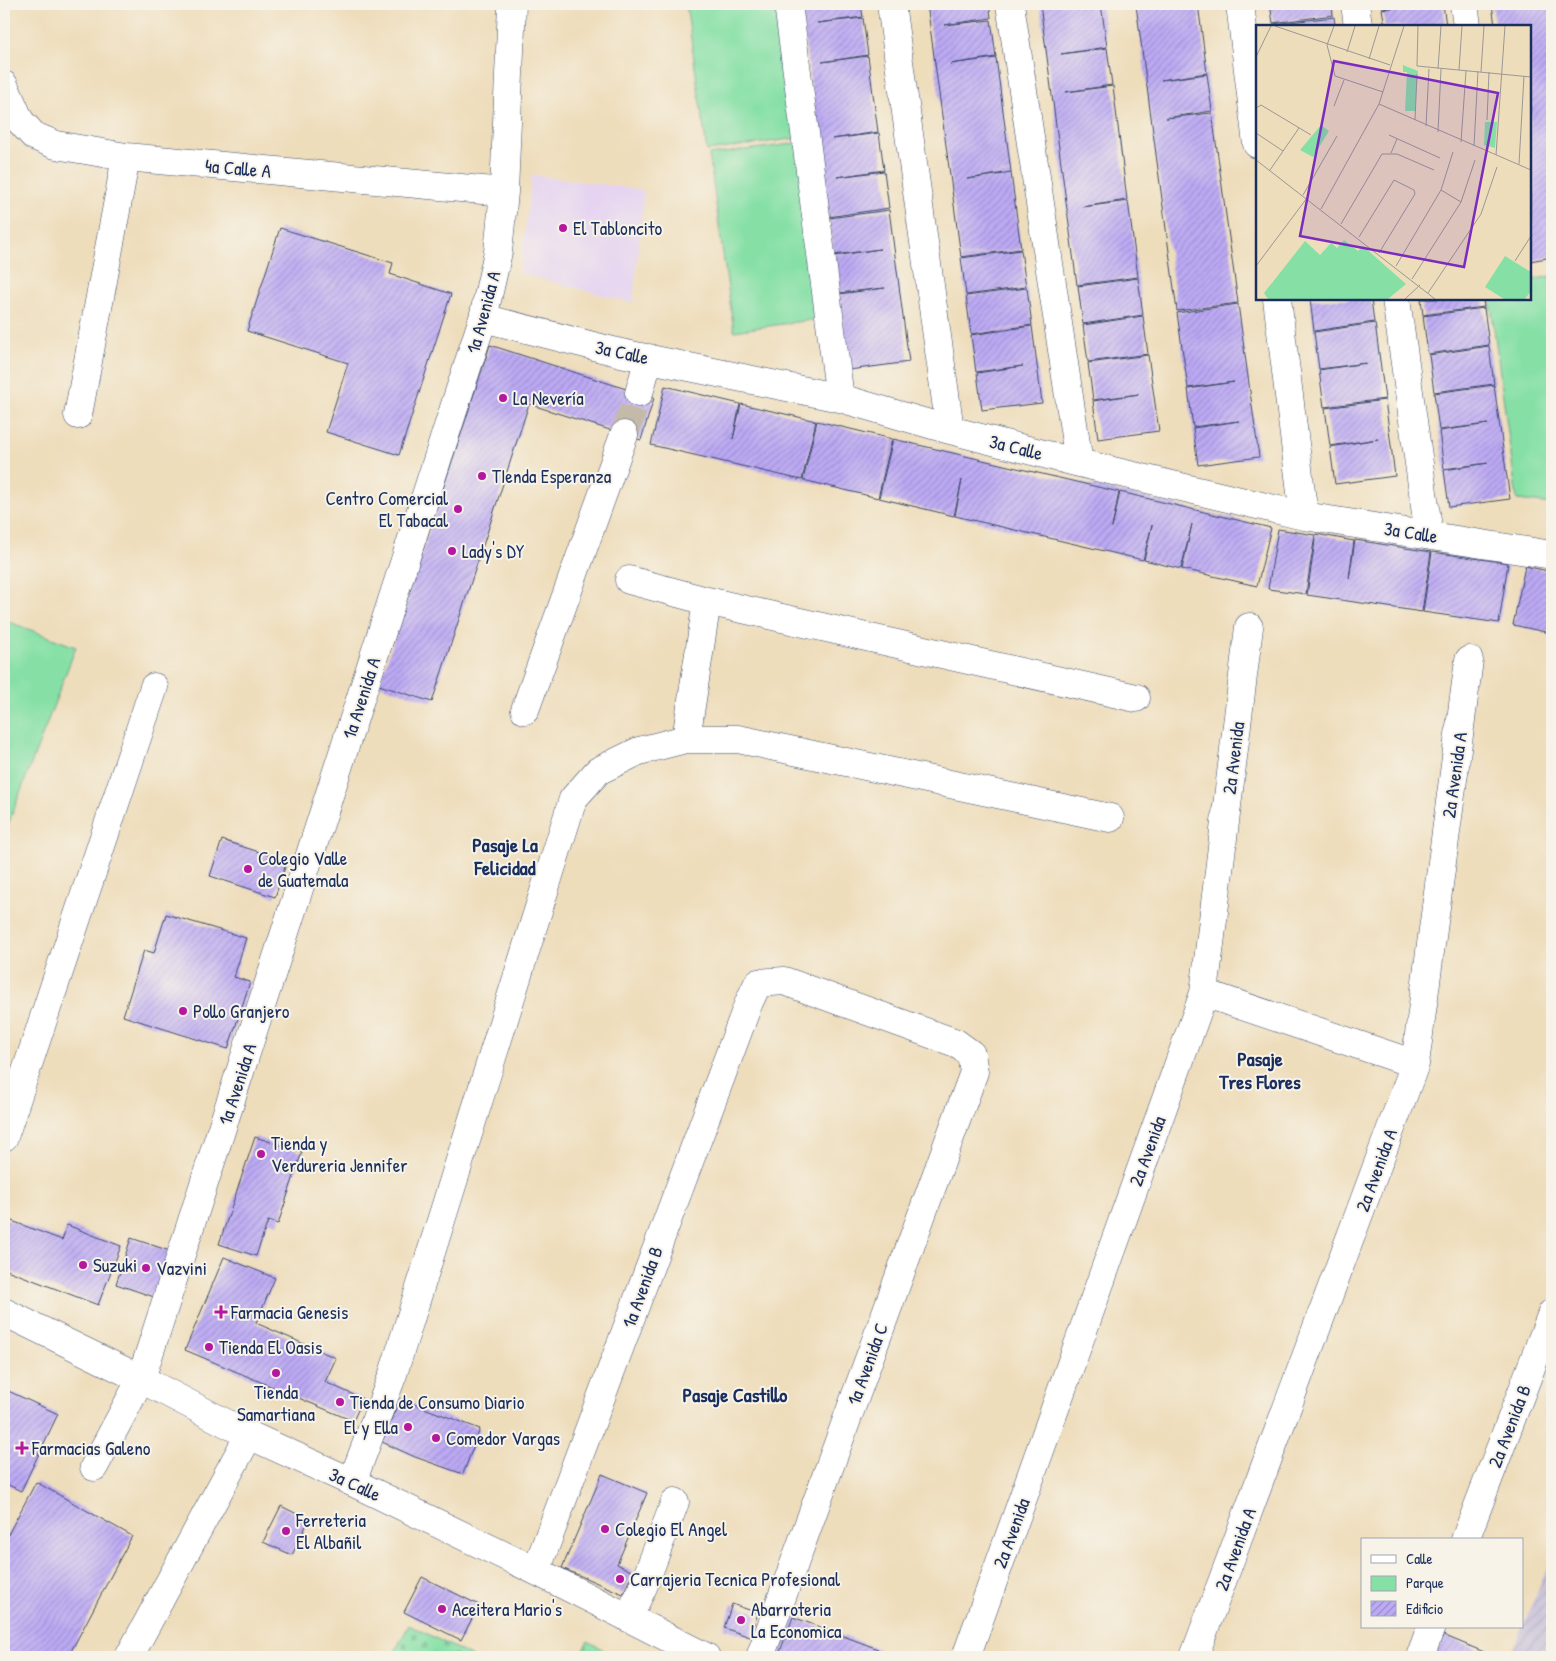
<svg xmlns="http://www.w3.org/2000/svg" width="1556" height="1661" font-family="'Patrick Hand',sans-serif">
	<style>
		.built { fill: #e5d3f1 }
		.industrial { fill: url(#industrial-furrows) }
		.cemetery { fill: url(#cemetery-stones); stroke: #508882 }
		.park { fill: #86e0a6; stroke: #508882 }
		.building { fill: url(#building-hatch) }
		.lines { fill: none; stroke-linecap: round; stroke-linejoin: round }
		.minor-tunnel { stroke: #c4baa8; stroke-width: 28; stroke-dasharray: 28 14; stroke-linecap: butt }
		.minor-casing { stroke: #3b496c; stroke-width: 29 }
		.major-casing { stroke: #3b496c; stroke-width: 29 }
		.minor { stroke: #fff; stroke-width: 28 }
		.major { stroke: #fff; stroke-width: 28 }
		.poi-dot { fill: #b5179e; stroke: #f7f3e8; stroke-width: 2 }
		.labels { text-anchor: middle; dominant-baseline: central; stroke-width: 4; stroke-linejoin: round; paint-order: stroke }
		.street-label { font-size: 19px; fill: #1b2f5e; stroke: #f7f3e8 }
		.poi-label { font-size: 19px; fill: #1b2f5e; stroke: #f7f3e8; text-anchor: start }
		.neighbourhood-label { font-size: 20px; font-weight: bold; fill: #1b2f5e; stroke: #f7f3e8 }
		.inset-road { fill: none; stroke: #9a9796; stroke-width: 1 }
		.view { fill: #7b2cbf; fill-opacity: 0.15; stroke: #7b2cbf; stroke-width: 2.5 }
		.inset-edge { fill: none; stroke: #1b2f5e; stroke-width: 2.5 }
	</style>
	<defs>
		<pattern id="industrial-furrows" width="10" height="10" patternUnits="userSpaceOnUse" patternTransform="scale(1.25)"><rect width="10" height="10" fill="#c7c0d9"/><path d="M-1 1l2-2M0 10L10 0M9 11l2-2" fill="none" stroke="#aaa5bd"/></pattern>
		<pattern id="cemetery-stones" width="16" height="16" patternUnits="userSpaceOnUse" patternTransform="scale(1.25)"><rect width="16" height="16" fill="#86e0a6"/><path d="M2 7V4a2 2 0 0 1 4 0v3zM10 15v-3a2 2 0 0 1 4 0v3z" fill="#73c091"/></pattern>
		<pattern id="building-hatch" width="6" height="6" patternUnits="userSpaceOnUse" patternTransform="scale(1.25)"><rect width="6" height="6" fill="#bdaaf5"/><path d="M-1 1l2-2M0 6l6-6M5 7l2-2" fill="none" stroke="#998bca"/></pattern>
	</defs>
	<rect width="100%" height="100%" fill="#f7f3e8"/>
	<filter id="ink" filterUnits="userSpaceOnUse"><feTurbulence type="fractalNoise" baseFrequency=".02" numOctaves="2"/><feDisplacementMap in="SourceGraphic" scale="10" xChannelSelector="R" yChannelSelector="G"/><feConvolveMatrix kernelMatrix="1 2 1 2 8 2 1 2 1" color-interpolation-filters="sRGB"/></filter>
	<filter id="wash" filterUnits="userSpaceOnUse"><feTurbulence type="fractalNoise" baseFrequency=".0096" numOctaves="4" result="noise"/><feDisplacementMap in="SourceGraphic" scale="20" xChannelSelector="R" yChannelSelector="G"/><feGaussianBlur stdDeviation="1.12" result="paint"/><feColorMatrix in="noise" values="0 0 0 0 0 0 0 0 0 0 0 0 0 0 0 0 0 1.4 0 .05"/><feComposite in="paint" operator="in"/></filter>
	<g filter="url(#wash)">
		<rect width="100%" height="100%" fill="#edb"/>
		<path class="built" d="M532,175L644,190L633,303L520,273Z"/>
		<path class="industrial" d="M1552,1556V1657H1510Z"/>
		<path class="cemetery" d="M409,1625L473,1657H392Z
			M588,1641L616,1657H578Z"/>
		<path class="park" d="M686,4H778L797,138L707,151Z
			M799,143L824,318L734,331L709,155Z
			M1552,276V504L1517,500L1490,299H1530V280Z
			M4,620L76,647L4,835Z"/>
		<g id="blocks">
			<path class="building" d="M800,4H861L863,17L817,23L863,18L868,55L822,62L868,56L878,132L832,139L879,133L884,170L837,177L884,171L889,208L828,217Z
				M927,4H989L991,18L944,25L991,20L996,57L950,64L996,58L1011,172L967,179L1011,173L1021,249L961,257Z
				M1040,4H1101L1107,47L1061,54L1107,48L1112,85L1066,92L1113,86L1127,200L1082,207L1128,201L1138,277L1077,285Z
				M1147,4H1198L1207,73L1161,80L1207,74L1212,111L1166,118L1212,113L1238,303L1177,311L1136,5Z
				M1270,4H1332L1333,15L1273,23Z
				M1382,4H1404V5L1382,8Z
				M1420,4H1443L1446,26H1385L1382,9Z
				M1492,4H1552V257L1530,261V26H1495Z
				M1334,17L1335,26H1273V24Z
				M889,210L909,362L849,370L839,294L885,288L839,293L834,256L880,249L834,255L829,218Z
				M280,228L393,263L390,274L451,294L399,455L326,432L348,363L247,331Z
				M1021,250L1026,287L966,295L961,258Z
				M1138,278L1143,315L1083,324L1078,286Z
				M1027,288L1032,325L971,334L966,296Z
				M1310,299H1371L1374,322L1314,331Z
				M1421,299H1483L1484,307L1423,315Z
				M1238,304L1259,457L1198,465L1193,428L1239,421L1193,427L1188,389L1234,382L1188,388L1177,313Z
				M1484,308L1489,345L1428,354L1423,316Z
				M1143,316L1148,354L1088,362L1083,325Z
				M1375,323L1385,399L1324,407L1319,370L1366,363L1319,369L1314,332Z
				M1032,326L1042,403L982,410L977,373L1023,366L976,372L971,335Z
				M490,345L654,398L641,440L529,404L432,702L379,685Z
				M1489,346L1494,384L1434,392L1429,355Z
				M1148,355L1159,431L1098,439L1093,401L1139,394L1093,400L1088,363Z
				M1494,385L1510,499L1449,507L1444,470L1488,463L1444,469L1439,431L1488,424L1439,430L1434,393Z
				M665,386L740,404L733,439L741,404L816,421L802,480L651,445Z
				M1385,400L1395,476L1335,484L1330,447L1378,439L1330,446L1325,408Z
				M817,421L892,439L878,498L803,480Z
				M893,439L1119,492L1112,528L1120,492L1271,528L1257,586L1182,569L1192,524L1181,569L1144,560L1152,525L1143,560L955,516L962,480L954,516L879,498Z
				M1278,529L1315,535L1306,594L1268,589Z
				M1316,534L1354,541L1349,579L1355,540L1431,552L1422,612L1307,595Z
				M1432,552L1508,563L1499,623L1423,612Z
				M1525,566L1552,572V622L1550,633L1513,625Z
				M222,840L287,861L275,897L210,876Z
				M166,914L246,938L234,977L250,982L228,1049L123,1016L144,950L154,953Z
				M255,1137L302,1152L278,1224L268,1221L256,1256L219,1244Z
				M4,1218L62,1240L67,1225L121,1246L98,1305L4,1269Z
				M131,1238L176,1253L160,1299L116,1284Z
				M224,1257L275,1278L256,1323L336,1358L325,1382L363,1399L353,1421L185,1350Z
				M4,1389L58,1414L21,1491L4,1483Z
				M400,1399L480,1429L463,1474L415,1457L382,1442Z
				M602,1474L647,1493L617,1564L633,1572L623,1594L562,1568Z
				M36,1482L132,1536L68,1657H4V1542Z
				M281,1506L309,1520L292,1555L263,1542Z
				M422,1577L479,1605L461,1640L404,1612Z
				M732,1604L758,1613L750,1637L724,1628Z
				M793,1617L878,1649L875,1657H778Z
				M1443,1635L1496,1657H1434Z"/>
		</g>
	</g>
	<g filter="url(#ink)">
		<use href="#blocks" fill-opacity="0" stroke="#3b496c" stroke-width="1"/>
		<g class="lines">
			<path class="minor-tunnel" d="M624,435L639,393"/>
			<g class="minor-casing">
				<path id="minor" d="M788,4L840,398
					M891,4L950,430
					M1010,4L1079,463
					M1240,4L1257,144
					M1355,4L1358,26
					M1464,4L1467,26
					M4,85L20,121L34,136L56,145L126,157L504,192
					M1277,299L1304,516
					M1396,299L1429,535
					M483,318L621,353L840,398L950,430L1079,463L1304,516L1552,555
					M639,393L649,358
					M78,415L126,157
					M629,580L707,601L1136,698
					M525,710L624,435
					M686,739L707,601
					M1204,993L1415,1064
					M4,1137L154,687
					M94,1467L141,1379L483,318L498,252L504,192L512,4
					M352,1482L393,1374L573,799L598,771L639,751L686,739H738L1110,818
					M1465,1540L1552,1313
					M536,1571L749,1002L758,983L784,981L956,1043L971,1054L974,1072L760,1657
					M628,1618L643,1587L675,1502
					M129,1657L249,1435
					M966,1657L1204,993L1249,627
					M1194,1657L1415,1064L1469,660
					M1420,1657L1431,1627"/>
			</g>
			<g class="major-casing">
				<path id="major" d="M4,1312L141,1379L249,1435L352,1482L536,1571L706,1657"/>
			</g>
			<use href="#minor" class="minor"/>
			<use href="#major" class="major"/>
		</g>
	</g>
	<g class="poi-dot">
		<circle cx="563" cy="228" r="5"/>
		<circle cx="503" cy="398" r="5"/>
		<circle cx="482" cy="476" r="5"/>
		<circle cx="458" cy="509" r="5"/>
		<circle cx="452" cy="551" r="5"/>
		<circle cx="248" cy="869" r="5"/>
		<circle cx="183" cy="1011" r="5"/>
		<circle cx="261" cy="1154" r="5"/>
		<circle cx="83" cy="1265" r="5"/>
		<circle cx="146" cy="1268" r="5"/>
		<path d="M218.5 1304.5h5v5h5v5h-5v5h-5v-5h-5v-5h5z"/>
		<circle cx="209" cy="1347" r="5"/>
		<circle cx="276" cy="1373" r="5"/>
		<circle cx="340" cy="1402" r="5"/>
		<circle cx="408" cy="1427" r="5"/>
		<circle cx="436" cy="1438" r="5"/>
		<path d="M19.5 1440.5h5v5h5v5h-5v5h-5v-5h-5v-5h5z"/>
		<circle cx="605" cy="1529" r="5"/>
		<circle cx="286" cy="1531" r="5"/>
		<circle cx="620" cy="1579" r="5"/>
		<circle cx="442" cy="1609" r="5"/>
		<circle cx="741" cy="1620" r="5"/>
	</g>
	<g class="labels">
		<g class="street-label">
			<text transform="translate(238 168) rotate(5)">4a Calle A</text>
			<text transform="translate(483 312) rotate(-75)">1a Avenida A</text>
			<text transform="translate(622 352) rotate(12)">3a Calle</text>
			<text transform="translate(1016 447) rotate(14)">3a Calle</text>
			<text transform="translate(1411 532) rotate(9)">3a Calle</text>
			<text transform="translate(361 698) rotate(-72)">1a Avenida A</text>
			<text transform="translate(1233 758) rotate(-83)">2a Avenida</text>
			<text transform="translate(1454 775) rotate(-82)">2a Avenida A</text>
			<text transform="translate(237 1084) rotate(-72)">1a Avenida A</text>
			<text transform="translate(1147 1151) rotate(-70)">2a Avenida</text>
			<text transform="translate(1376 1170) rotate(-70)">2a Avenida A</text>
			<text transform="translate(642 1287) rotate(-70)">1a Avenida B</text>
			<text transform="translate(867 1364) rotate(-70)">1a Avenida C</text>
			<text transform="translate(1509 1426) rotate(-69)">2a Avenida B</text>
			<text transform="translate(355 1484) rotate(25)">3a Calle</text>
			<text transform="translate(1011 1533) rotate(-70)">2a Avenida</text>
			<text transform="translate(1235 1549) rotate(-70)">2a Avenida A</text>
		</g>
		<g class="poi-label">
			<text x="573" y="228">El Tabloncito</text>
			<text x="513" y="398">La Nevería</text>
			<text x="492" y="476">TIenda Esperanza</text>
			<text x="448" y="498" text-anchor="end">Centro Comercial<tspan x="448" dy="22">El Tabacal</tspan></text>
			<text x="462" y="551">Lady's DY</text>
			<text x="258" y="858">Colegio Valle<tspan x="258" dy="22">de Guatemala</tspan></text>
			<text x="193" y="1011">Pollo Granjero</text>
			<text x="271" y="1143">Tienda y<tspan x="271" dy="22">Verdureria Jennifer</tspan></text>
			<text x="93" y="1265">Suzuki</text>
			<text x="156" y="1268">Vazvini</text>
			<text x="231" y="1312">Farmacia Genesis</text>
			<text x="219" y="1347">Tienda El Oasis</text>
			<text x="276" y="1392" text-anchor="middle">Tienda<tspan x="276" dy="22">Samartiana</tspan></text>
			<text x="350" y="1402">Tienda de Consumo Diario</text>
			<text x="398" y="1427" text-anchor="end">El y Ella</text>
			<text x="446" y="1438">Comedor Vargas</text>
			<text x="32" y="1448">Farmacias Galeno</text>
			<text x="296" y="1520">Ferreteria<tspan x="296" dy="22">El Albañil</tspan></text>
			<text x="615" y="1529">Colegio El Angel</text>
			<text x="630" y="1579">Carrajeria Tecnica Profesional</text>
			<text x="452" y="1609">Aceitera Mario's</text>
			<text x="751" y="1609">Abarroteria<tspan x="751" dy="22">La Economica</tspan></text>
		</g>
		<g class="neighbourhood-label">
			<text x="505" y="844">Pasaje La<tspan x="505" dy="23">Felicidad</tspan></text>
			<text x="1260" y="1058">Pasaje<tspan x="1260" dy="23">Tres Flores</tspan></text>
			<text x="735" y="1394">Pasaje Castillo</text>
		</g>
	</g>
	<g transform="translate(1256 25)">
		<rect width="275" height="275" fill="#edb"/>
		<path d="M88,215L102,226L107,221L150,259L132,274H12L8,268L49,216L64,230L75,218L81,223Z" fill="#86e0a6"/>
		<path d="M147,40L162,46L159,86H149L151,47H147ZM229,97H241L239,123L228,120ZM65,100L73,106L57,132L44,125ZM249,231L275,247V266L269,274H248L229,262Z" fill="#86e0a6"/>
		<path class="inset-road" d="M19,1L134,40M78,1L71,20L79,51L127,67M162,1L161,41L275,52M91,27L99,1M0,32L15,1M113,34L123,1M182,44L185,1M203,45L206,1M225,47L228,1M123,79L275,145M78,81L88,55M0,83L5,80L55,110M159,95L161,49M231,95L233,47M170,101L173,44M182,107L185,44M0,108L27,126M133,110L184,133M205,117L210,46M218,121L222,46M135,128L141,114M240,130L249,1M0,135L179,274M263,139L268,51M14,145L43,103M185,165L205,177M47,170L81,111M65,184L123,79L148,1M85,199L126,129H141L178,145M103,212L138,155L158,165L159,169L123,228M259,236L275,211M0,241L51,173M140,241L185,165L197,127M156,254L205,177L219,135M172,268L225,189L241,142M149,274L164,260"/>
		<path class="view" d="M78,36L242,68L208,242L44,211Z"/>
		<rect width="275" height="275" class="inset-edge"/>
	</g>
	<rect width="1556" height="1661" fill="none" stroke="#f7f3e8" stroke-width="20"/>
	<rect x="1361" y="1538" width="162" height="90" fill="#f7f3e8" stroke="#9fa5b1"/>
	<rect x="1371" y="1555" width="25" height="8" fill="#ffffff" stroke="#9fa5b1"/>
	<text x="1406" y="1564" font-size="15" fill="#1b2f5e">Calle</text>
	<rect x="1371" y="1576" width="25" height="15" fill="#86e0a6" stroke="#9fa5b1"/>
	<text x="1406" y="1588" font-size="15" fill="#1b2f5e">Parque</text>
	<rect x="1371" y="1601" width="25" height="15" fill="url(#building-hatch)" stroke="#9fa5b1"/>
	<text x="1406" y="1614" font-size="15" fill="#1b2f5e">Edificio</text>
</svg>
